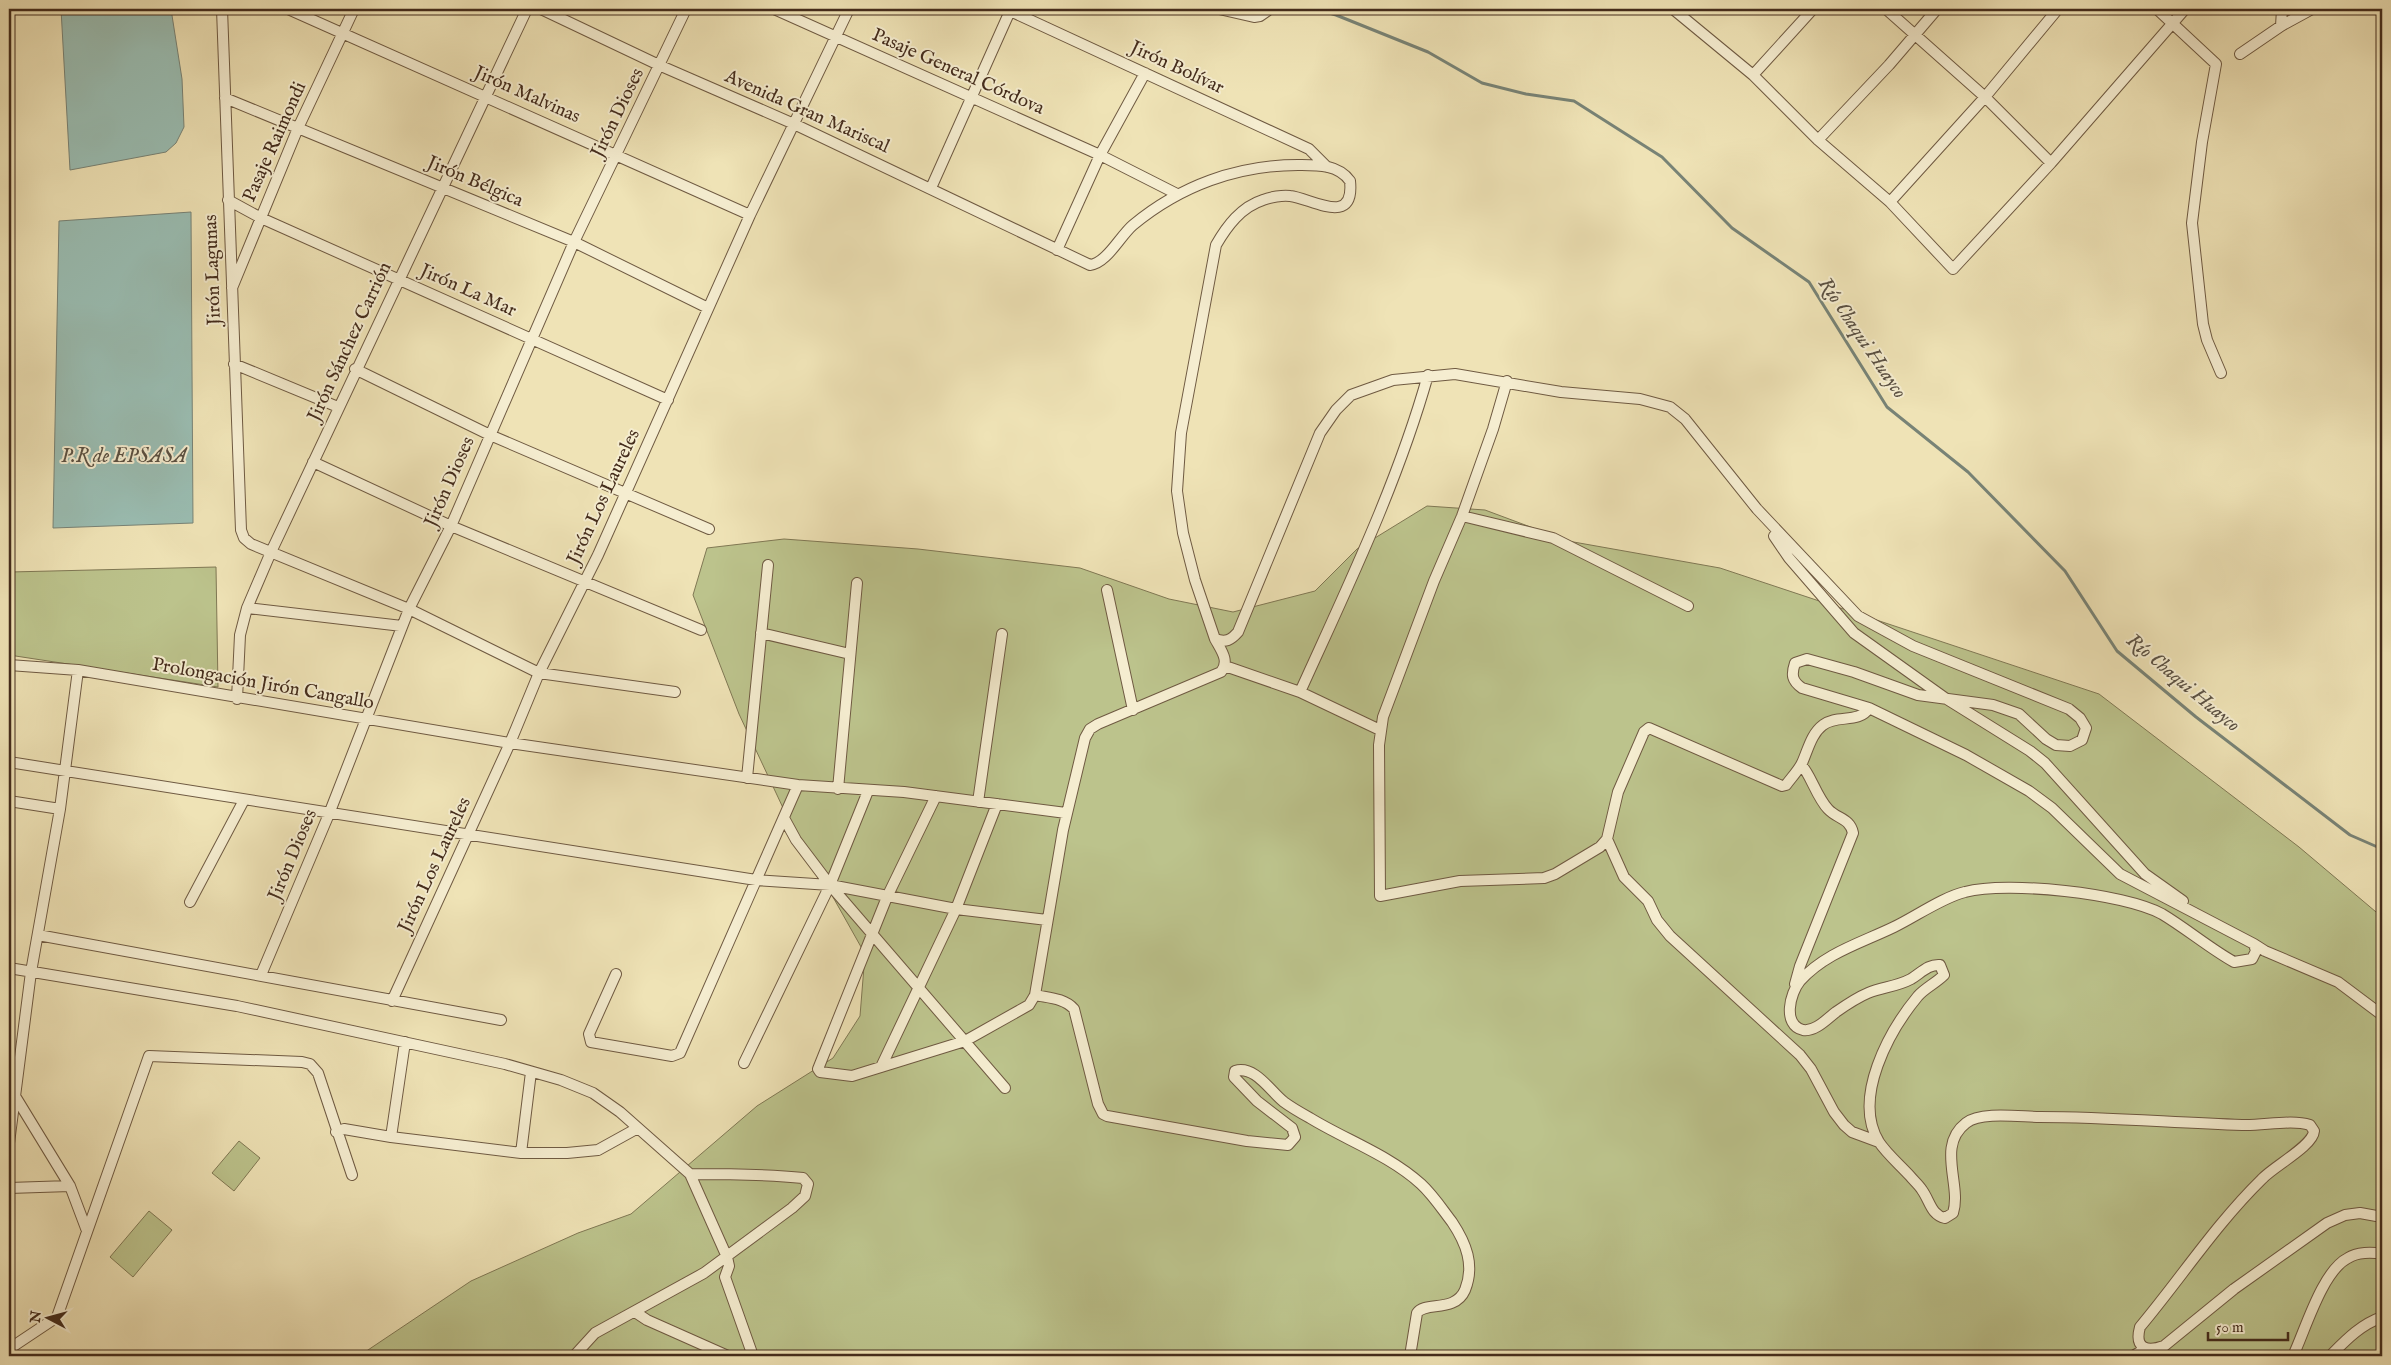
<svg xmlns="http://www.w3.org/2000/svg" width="2391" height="1365" font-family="'IM FELL English',serif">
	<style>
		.green { fill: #bcc38c; stroke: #807854 }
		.water { fill: #9abdb2; stroke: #788376 }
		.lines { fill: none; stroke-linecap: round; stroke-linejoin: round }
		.stream { stroke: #788376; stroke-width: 3 }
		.minor-casing { stroke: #6f5a42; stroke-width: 12 }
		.minor { stroke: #f5edd0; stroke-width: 10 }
		.labels { text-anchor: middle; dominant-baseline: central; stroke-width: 4; stroke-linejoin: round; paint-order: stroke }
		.street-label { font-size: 19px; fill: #442c1c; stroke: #f5edd0 }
		.water-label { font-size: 20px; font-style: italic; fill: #5a5042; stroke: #f5edd0 }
	</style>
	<rect width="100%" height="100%" fill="#efe3b6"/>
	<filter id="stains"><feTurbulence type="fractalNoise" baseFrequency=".004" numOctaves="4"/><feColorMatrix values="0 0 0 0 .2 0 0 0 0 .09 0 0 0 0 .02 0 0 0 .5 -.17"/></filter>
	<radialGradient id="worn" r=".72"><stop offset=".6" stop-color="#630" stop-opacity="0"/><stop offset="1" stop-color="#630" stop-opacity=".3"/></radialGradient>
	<path class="green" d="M12,9H13L9,196V15Z
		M1427,506L1485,510L1568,541L1720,568L2099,694L2299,847L2382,917V1356H359L471,1281L578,1233L631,1214L757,1106L833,1058L860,1016L865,954L784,810L739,714L693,595L707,548L784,539L918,549L1080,568L1169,599L1233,612L1315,591L1357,549Z
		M216,567L218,687L9,655L10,572Z
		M239,1141L260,1158L234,1191L212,1173Z
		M149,1211L172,1230L133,1277L110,1257Z"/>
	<path class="water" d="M61,9H171L182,79L184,127L176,143L166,152L70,170Z
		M191,212L193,523L53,528L59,221Z"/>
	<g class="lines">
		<path class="stream" d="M1316,9L1336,15L1428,52L1482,83L1526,94L1574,101L1662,157L1732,228L1809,282L1887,407L1968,472L2065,571L2117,651L2196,717L2350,835L2382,849"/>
		<g class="minor-casing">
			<path id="minor" d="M222,9L241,530L244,538L251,544L409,609L539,673L675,692
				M288,9L750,215
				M541,9L661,66L794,124L1090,265C1107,263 1120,236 1133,225C1180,186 1237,165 1298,165C1316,165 1338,164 1350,181C1355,228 1311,198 1290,196C1283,195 1270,197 1263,200C1241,207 1227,226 1216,245L1181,433L1177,491L1183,533L1195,580L1215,639C1226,643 1231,640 1238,632L1320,433L1336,410L1351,395L1393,380L1455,374L1561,392L1640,399L1670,407L1685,419L1757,509L1858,616L1913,646L2069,709L2080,718L2086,728L2082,740L2070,746L2056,745L2046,739L2019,714L1993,705L1918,695L1854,672L1807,659L1795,663C1791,675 1792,681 1802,688L1869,708L1966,755L2029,791L2052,808L2120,874L2254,944L2256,951L2252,959L2234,962C2209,948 2187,929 2162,914C2123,893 2008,881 1965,892C1943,897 1915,917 1894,927C1861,943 1825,953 1800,981C1790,993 1782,1025 1803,1030C1815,1032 1827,1019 1836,1012C1846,1005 1856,998 1868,993C1882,987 1896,987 1911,979C1921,973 1928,964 1940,965L1944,975C1936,983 1925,988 1918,996C1889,1031 1852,1098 1879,1142C1887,1154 1900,1165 1910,1176C1914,1181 1919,1185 1922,1190C1930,1201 1931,1215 1945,1218L1953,1213C1962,1185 1936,1146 1966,1123C1981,1111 2021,1117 2040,1117C2108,1117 2175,1123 2242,1125C2263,1126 2291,1119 2310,1125L2314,1131C2313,1146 2274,1166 2262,1179C2216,1224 2181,1278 2140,1327C2134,1349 2147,1352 2164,1346L2234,1289L2327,1223L2345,1215L2360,1213L2382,1217
				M774,9L1100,155L1177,194
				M1006,9L1309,149L1327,167
				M1219,9L1254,17L1260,16L1270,9
				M1673,9L1753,75L1818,140L1890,202L1953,269L2051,163L2185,9
				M1886,9L1985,97L2051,163
				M2157,9L2216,64L2202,142L2192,223L2203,324L2207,340L2221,373
				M2281,26L2282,9
				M2240,54L2281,26L2312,9
				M1753,75L1813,9
				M225,98L574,242L708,308
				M1818,140L1889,65L1937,9
				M931,188L1010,11
				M228,200L261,218L668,400
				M1890,202L1985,97L2058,9
				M1057,250L1100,155L1145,73
				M232,288L298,128L354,9
				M234,364L338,407
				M355,369L490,435L709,529
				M1507,381L1493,429L1462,516L1434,581L1383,717L1379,745L1380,896L1460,881L1544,878L1555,874L1600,847L1607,839L1618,792L1644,732L1649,728L1782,786L1786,785C1791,778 1798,771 1802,763C1808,750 1811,734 1823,725C1837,714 1859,724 1869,708
				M313,462L451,526L701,630
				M1462,516L1553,538L1688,606
				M1774,536L1789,558L1854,633L1945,698L2030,751L2045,763L2145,874L2183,901
				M1107,590L1133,710
				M247,608L402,626
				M761,633L850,654
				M9,665L78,670L510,743L798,785L904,792L1066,813
				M1225,666L1300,692L1380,730
				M1300,692C1347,588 1397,485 1428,375
				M237,699L240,635L247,608L271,552L527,9
				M9,762L756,880L830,885L956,909L1047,920
				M747,778L768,565
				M838,789L857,583
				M936,796L887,897L818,1069L820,1072L852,1076L965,1041L1029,1005L1035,995L1063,830L1085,738L1090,729L1098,724L1221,672C1230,661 1221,650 1215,639
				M9,801L60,809
				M978,802L1002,634
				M784,818L796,840L830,885L1005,1088
				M1607,839L1624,877L1648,901L1657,920L1670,936L1800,1055L1811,1069L1834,1112L1844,1125L1852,1132L1879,1142
				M190,902L244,800
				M38,935L501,1020
				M2254,944L2265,951L2338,982L2382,1015
				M9,968L237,1006L505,1064L561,1080L593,1093L620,1112L690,1174L727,1257L729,1266L725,1277L753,1356
				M616,974L589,1034L591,1042L672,1056L680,1053L798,785
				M261,975L329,814L409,609L451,526L574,242L686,9
				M1795,984L1800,966L1853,833C1850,818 1837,819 1828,809C1817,798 1809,771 1801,765
				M1035,995C1049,998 1064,998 1074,1009L1098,1104L1103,1114L1107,1116L1247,1141L1288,1145L1295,1137L1292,1128L1257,1101L1234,1077L1235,1071C1255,1065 1270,1091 1284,1102C1292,1108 1301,1113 1310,1118C1346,1140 1389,1155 1421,1184C1433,1195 1442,1209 1452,1222C1466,1243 1475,1265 1465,1290C1455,1313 1425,1301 1417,1313L1410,1356
				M392,1001L510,743L539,673L598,555L750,215L849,9
				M405,1042L391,1137L521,1153H567L598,1150L636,1129
				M744,1063L830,885L868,791
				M881,1067L956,909L997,804
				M15,1096L70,1186L87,1231
				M336,1132L344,1129L391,1137
				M9,1143L31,972L60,809L78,670
				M521,1153L531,1072
				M9,1188L70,1186
				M635,1312L647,1320L728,1356
				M9,1349L57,1317L149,1056L302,1062L310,1064L318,1073L352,1175
				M574,1356L595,1333L704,1273L792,1208L805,1196L808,1184L803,1178C765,1174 728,1174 690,1174
				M2133,1356L2145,1349
				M2293,1356C2305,1331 2322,1271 2348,1258C2357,1252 2372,1252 2382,1254
				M2330,1356C2346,1340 2360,1325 2382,1317"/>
		</g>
		<use href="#minor" class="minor"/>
	</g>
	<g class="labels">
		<g class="street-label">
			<text transform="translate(1177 68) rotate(25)">Jirón Bolívar</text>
			<text transform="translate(958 72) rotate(24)">Pasaje General Córdova</text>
			<text transform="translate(527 95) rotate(24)">Jirón Malvinas</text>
			<text transform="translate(807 112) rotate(24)">Avenida Gran Mariscal</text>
			<text transform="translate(618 113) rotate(-64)">Jirón Dioses</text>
			<text transform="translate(275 142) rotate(-66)">Pasaje Raimondi</text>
			<text transform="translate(475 182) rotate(23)">Jirón Bélgica</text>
			<text transform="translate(213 270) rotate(-92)">Jirón Lagunas</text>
			<text transform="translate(468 291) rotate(24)">Jirón La Mar</text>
			<text transform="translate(350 342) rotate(-65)">Jirón Sánchez Carrión</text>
			<text transform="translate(450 482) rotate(-66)">Jirón Dioses</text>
			<text transform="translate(604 497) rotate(-65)">Jirón Los Laureles</text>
			<text transform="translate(263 684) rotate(10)">Prolongación Jirón Cangallo</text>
			<text transform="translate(293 855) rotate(-67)">Jirón Dioses</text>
			<text transform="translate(435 865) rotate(-65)">Jirón Los Laureles</text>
		</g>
		<g class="water-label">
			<text transform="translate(1862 338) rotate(56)">Río Chaqui Huayco</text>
			<text x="124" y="456">P.R de EPSASA</text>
			<text transform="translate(2183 683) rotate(40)">Río Chaqui Huayco</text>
		</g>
	</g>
	<rect width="2391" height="1365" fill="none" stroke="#efe3b6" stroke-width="30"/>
	<rect x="10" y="10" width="2371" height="1345" fill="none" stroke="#442c1c" stroke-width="2.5"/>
	<rect x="15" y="15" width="2361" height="1335" fill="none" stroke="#442c1c"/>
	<g transform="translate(48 1318) rotate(276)" stroke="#f5edd0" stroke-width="4" paint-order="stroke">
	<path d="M0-4L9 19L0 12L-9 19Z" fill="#442c1c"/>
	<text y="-8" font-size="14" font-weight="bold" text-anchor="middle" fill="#442c1c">N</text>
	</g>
	<path d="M2208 1332v8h80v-8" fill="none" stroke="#442c1c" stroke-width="2.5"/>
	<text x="2216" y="1332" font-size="15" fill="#442c1c" stroke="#f5edd0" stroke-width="4" paint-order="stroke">50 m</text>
	<rect width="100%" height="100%" filter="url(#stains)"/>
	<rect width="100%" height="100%" fill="url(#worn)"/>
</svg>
